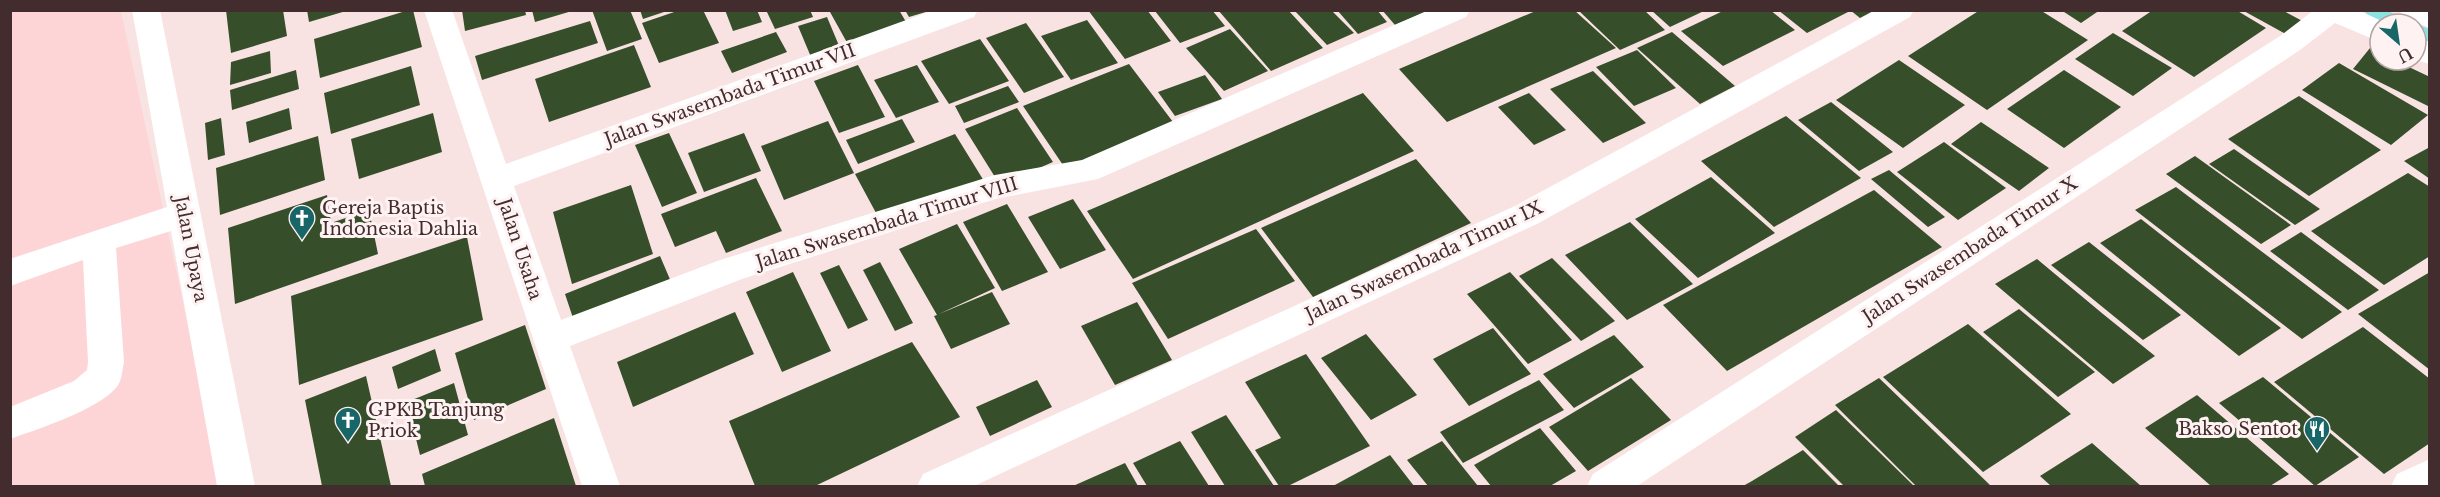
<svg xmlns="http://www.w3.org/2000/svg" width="2440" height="497" font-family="'Libre Baskerville',serif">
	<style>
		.built { fill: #fed5d6 }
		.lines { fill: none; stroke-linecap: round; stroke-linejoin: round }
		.stream { stroke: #8ce2e3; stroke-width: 12 }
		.building { fill: #364e2a }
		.minor { fill: #fff; fill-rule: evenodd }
		.labels { text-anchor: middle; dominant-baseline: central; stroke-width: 6; stroke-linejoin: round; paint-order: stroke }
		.street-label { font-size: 18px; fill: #422c2d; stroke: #fef2f2 }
		.poi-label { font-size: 18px; fill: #422c2d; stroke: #fef2f2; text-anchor: start }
	</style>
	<rect width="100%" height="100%" fill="#f9e2e2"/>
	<path class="built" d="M10,11H121L222,486H11Z"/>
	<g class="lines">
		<path class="stream" d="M2371,10L2402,24
			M2416,30L2430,36"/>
	</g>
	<path class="building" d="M226,10H283L287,36L231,53Z
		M307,10H346V11L309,22Z
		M409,10H413L422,47L320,78L314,39Z
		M462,10H525L526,15L465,31Z
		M532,10H572V11L535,22Z
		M592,10H630L642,39L607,51Z
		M640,10H667V11L643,19Z
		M680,10H703L719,43L659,63L642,23Z
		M725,10H757L762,22L733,31Z
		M766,10H810L813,17L775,29Z
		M834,10H899L909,27L850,48L830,12Z
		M905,10H929V11L909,17Z
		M1088,10H1147L1171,41L1125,59Z
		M1212,10L1225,26L1180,43L1155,11Z
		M1218,10H1288L1323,48L1271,71Z
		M1294,10H1331L1354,33L1327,45Z
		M1337,10H1377L1387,22L1358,34Z
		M1382,10H1430L1395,25Z
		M1538,10H1574L1616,48L1447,122L1399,69Z
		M1578,10H1644L1665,30L1620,50Z
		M1651,10H1706L1670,27Z
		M1725,10H1770L1795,30L1723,66L1681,31Z
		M1778,10H1846L1848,12L1807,33Z
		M1850,10H1875L1860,18Z
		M1980,10H2040L2088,40L1987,110L1908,56Z
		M2061,10H2100L2081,23Z
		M2153,10H2236L2266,28L2194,77L2122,31Z
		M2242,10H2282L2308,24L2293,38Z
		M827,17L840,48L811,57L798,26Z
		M1087,20L1118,63L1071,80L1041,36Z
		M590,21L598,43L482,80L475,56Z
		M1026,23L1064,77L1024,93L986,38Z
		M1230,29L1268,71L1224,91L1186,48Z
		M776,32L787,52L732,73L721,51Z
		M1672,32L1735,86L1700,104L1637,48Z
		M2113,33L2172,68L2133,96L2075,59Z
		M980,39L1009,81L949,104L921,61Z
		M634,45L651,87L549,122L535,79Z
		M2370,48L2380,53V60H2394L2430,77V107L2353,69Z
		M1637,50L1676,88L1634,106L1596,67Z
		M270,51L271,73L230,85L231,62Z
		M1899,60L1965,105L1903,148L1836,100Z
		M2339,63L2428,115L2391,145L2302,90Z
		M1129,64L1173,122L1065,168L1023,106Z
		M858,65L885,117L839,133L814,81Z
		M917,65L939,102L896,118L874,80Z
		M411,66L420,105L331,134L324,93Z
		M296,70L299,89L232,110L230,90Z
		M2064,70L2121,107L2064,148L2007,109Z
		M1593,71L1646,123L1603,143L1550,89Z
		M1205,75L1222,99L1175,116L1158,92Z
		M1008,86L1019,102L964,123L955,106Z
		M1363,93L1414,151L1133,279L1087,211Z
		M1529,93L1566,130L1534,145L1498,107Z
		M2299,96L2381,150L2309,196L2228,139Z
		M1831,102L1893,152L1859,171L1798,120Z
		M289,108L292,129L249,143L246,122Z
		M1017,108L1053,162L1000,185L965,129Z
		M433,113L442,152L359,179L351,139Z
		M1786,116L1861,178L1774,227L1701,161Z
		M221,118L225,155L208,160L205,123Z
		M902,119L915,142L858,164L846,140Z
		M828,121L854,173L784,200L761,146Z
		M1981,122L2049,168L2019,191L1951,144Z
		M669,133L697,193L662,207L635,145Z
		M744,133L761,171L704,192L688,153Z
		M955,134L984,181L882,224L855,174Z
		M318,136L325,180L220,215L216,168Z
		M1944,142L2006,188L1958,220L1897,172Z
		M2430,147V179L2404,161Z
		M2234,149L2320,209L2295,225L2209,164Z
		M2195,156L2291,225L2261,244L2166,174Z
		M1416,159L1471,223L1313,297L1261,228Z
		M1889,170L1945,217L1928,227L1871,179Z
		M2408,173L2430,187V256L2384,285L2311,231Z
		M1711,177L1775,233L1698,278L1635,219Z
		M756,178L782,231L726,253L716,231L675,247L661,214Z
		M631,185L653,254L572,284L553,212Z
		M2176,187L2273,260L2342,312L2302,339L2135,210Z
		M1874,190L1942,247L1727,371L1663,305Z
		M327,195L331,223L369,210L378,254L235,304L228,228Z
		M1073,199L1106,250L1060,269L1028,217Z
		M1007,204L1048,272L1002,291L963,222Z
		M2141,219L2215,277L2281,328L2239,356L2100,243Z
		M1630,222L1693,284L1627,320L1565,255Z
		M957,224L995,288L939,314L992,292L1010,324L951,349L934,316L937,315L899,249Z
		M1256,229L1295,281L1168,339L1132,283Z
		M2301,232L2379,290L2348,310L2270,251Z
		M467,237L483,320L299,385L291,296Z
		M2089,242L2181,315L2143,340L2051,265Z
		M660,256L672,284L575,324L565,294Z
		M1552,258L1615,321L1581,341L1519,276Z
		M2037,259L2103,314L2155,356L2113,384L1995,284Z
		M880,262L913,323L895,331L863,270Z
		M839,265L868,320L848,329L820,273Z
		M793,272L831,351L782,372L746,292Z
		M1510,272L1572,340L1528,364L1467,294Z
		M2430,272V370L2358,314Z
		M1137,302L1172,360L1115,385L1081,326Z
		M2019,309L2095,372L2058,397L1983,332Z
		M735,312L754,354L633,407L617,362Z
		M1968,324L2071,414L1983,472L1883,377Z
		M525,325L546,389L474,420L455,353Z
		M2363,327L2430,379V443L2384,474L2274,382Z
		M1493,328L1531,374L1469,406L1433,359Z
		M1366,334L1417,395L1371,420L1321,358Z
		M1614,335L1644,367L1574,408L1543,374Z
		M912,342L960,417L815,486H755L729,421Z
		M435,349L441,371L398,389L392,367Z
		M1306,354L1370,446L1288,486H1279L1255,450L1281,438L1245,382Z
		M366,376L391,486H322L305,400Z
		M2263,377L2359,457L2315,486L2219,403Z
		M1631,378L1671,420L1588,471L1549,427Z
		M1879,378L1990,485L1916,486L1835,405Z
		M1037,380L1052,407L990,436L976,407Z
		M1539,380L1564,410L1463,463L1440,432Z
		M454,383L468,435L420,455L407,402Z
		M2197,395L2289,474L2270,486H2211L2145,428Z
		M1836,410L1914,486H1844L1795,437Z
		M1226,415L1274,486H1225L1191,432Z
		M554,418L576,486H425L422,474Z
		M1540,428L1576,471L1550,486H1491L1474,465Z
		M1180,441L1209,486H1147L1133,463Z
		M1442,441L1478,486H1428L1407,460Z
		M2092,443L2141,486H2051L2040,476Z
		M1803,450L1839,486H1743L1752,481Z
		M1390,455L1414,486H1333Z
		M1125,463L1138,486H1073Z"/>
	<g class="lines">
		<path class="minor" d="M132,10H160L255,486H217L171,231L116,248L124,362C122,371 122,381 116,388C97,410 38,429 10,439V407L74,381L87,370L88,362L83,260L10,286V259L167,207Z
			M424,10H452L506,164L934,10H978L974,17L514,186L561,320L720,260L995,175L1082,160L1429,10H1470L1466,17L1098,179L995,199L742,279L570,346L620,486H582Z
			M1876,10H1914L1910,17L1537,224L974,486H917L923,474L1515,206Z
			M2314,10H2358L2388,24H2380V42L2335,23L2300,50L1637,486H1587L1593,474L2280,36Z
			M2399,10H2430V28L2403,17Z
			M2416,38L2430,42V64L2416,60Z
			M2430,459V486H2391L2397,474Z"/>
	</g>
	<defs>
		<g id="church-pin" transform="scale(1.35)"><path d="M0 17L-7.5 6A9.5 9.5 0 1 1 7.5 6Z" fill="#186667" stroke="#fef2f2"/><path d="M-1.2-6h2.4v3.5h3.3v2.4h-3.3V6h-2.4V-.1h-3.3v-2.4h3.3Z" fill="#fff"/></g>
		<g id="restaurant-pin" transform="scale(1.35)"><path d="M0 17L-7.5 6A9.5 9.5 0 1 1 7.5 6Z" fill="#186667" stroke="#fef2f2"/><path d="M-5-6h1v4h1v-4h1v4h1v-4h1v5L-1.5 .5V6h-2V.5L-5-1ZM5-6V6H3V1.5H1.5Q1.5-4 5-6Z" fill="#fff"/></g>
	</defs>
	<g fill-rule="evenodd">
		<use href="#church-pin" x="302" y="218"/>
		<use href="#church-pin" x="348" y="420"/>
		<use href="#restaurant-pin" x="2317" y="429"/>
	</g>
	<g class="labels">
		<g class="street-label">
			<text transform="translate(730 95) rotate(-20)">Jalan Swasembada Timur VII</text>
			<text transform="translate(887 223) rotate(-17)">Jalan Swasembada Timur VIII</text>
			<text transform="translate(191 249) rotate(79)">Jalan Upaya</text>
			<text transform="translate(520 249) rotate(72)">Jalan Usaha</text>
			<text transform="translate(1970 250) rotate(-33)">Jalan Swasembada Timur X</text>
			<text transform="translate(1424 261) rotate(-25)">Jalan Swasembada Timur IX</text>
		</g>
		<g class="poi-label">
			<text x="322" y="208">Gereja Baptis<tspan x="322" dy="21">Indonesia Dahlia</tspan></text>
			<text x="368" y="410">GPKB Tanjung<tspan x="368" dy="21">Priok</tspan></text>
			<text x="2298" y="429" text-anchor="end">Bakso Sentot</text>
		</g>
	</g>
	<rect width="2440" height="497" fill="none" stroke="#422c2d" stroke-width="24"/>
	<g transform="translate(2398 42) rotate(151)"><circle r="28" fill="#fef2f2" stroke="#b3a3a3" stroke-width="1.5"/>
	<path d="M0-4.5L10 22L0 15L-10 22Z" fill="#186667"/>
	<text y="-9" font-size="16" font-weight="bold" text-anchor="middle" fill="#422c2d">U</text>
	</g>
</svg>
